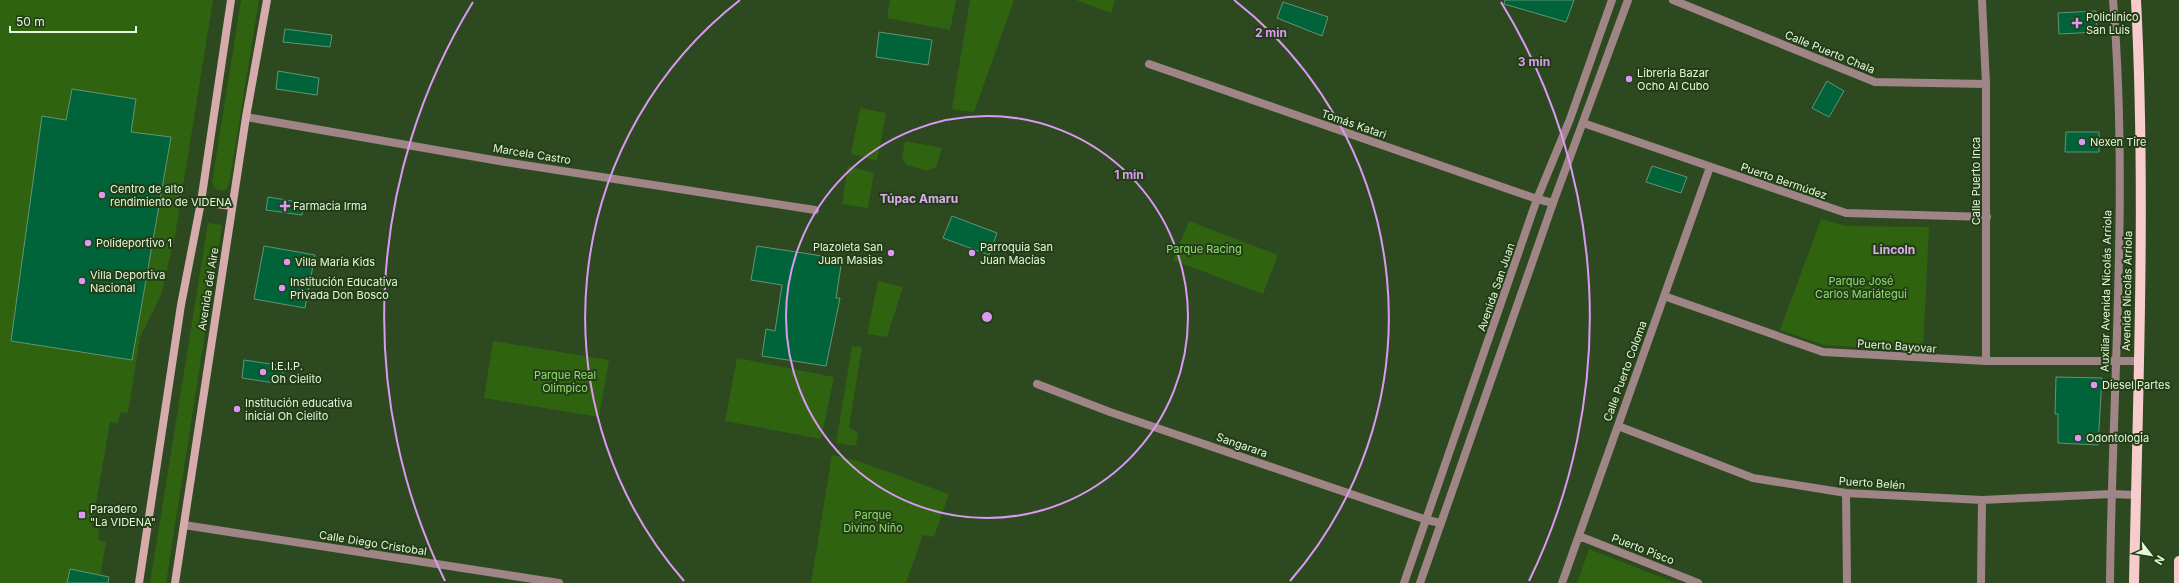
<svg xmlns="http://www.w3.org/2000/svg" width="2179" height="583" font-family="Inter,sans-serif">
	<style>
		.green { fill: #2f630f }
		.building { fill: #006339; stroke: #619575 }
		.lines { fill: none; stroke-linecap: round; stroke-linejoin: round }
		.minor { stroke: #a08586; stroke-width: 8 }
		.tertiary { stroke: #a08586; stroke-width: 8 }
		.secondary { stroke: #d6abac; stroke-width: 8 }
		.primary { stroke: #f8cccd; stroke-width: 10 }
		.ring { fill: none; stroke: #dc99f4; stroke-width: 2 }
		.poi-dot { fill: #dc99f4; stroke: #233e16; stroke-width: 1.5 }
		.labels { text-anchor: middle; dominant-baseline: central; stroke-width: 4; stroke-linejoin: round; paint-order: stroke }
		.poi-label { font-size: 11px; fill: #e5f7de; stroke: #233e16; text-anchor: start }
		.street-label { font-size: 11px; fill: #e5f7de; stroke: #233e16 }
		.park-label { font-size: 11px; fill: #92de71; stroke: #233e16 }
		.neighbourhood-label { font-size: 12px; font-weight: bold; fill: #ddaeed; stroke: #233e16 }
		.centre { fill: #dc99f4; stroke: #233e16; stroke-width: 2 }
		.ring-label { font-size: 12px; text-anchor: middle; font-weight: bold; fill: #dc99f4; stroke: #233e16; stroke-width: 4; stroke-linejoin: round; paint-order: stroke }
	</style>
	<rect width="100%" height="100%" fill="#2d4920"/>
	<path class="green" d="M0,0H213L175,236L161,295L140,337L128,413L120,412L118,423L110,422L92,527L99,529L98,540L106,542L99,583H0Z
		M241,0H259L229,185L225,190C218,191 215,189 212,183Z
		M890,0H956L950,30L887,18Z
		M970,0H1014L974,112L952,109Z
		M1076,0H1115L1111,13Z
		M860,108L886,113L877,161L851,154Z
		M905,141L942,148L936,167L926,171L907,165L902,158Z
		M848,166L874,173L868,208L842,204Z
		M1821,219L1846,226L1929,227L1923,351L1824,345L1780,330Z
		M1189,221L1278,255L1263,294L1173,260Z
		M208,223L222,225L166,583H150Z
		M878,281L903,287L887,337L867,334Z
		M493,341L609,360L599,417L484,398Z
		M852,346L862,347L849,427L858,433L856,446L836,443Z
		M737,358L834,377L821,439L725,421Z
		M832,455L858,461L949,494L934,537L923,535L906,583H811Z
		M1589,549L1676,583H1577Z"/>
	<path class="building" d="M1505,0H1574L1566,22L1504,4Z
		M1283,2L1328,17L1322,36L1277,18Z
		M2096,11L2097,32L2059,34L2058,13Z
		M285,29L332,35L330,47L283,42Z
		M879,32L932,40L928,65L876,57Z
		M278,71L319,78L317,95L276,89Z
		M1827,81L1844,91L1829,117L1812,108Z
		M72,89L136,99L131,132L171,137L132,360L11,341L42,116L66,120Z
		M2066,132H2099V152H2065Z
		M1652,166L1687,177L1681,193L1646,182Z
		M268,197L304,203L302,215L266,210Z
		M952,216L997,233L989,255L943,238Z
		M264,246L315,255L305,308L254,299Z
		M757,246L842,259L836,298H840L826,366L762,356L766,329L775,331L782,285L751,280Z
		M244,360L284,366L281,384L242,378Z
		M2056,377L2102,378L2098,445L2058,443V414H2055Z
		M70,569L109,577L108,583H67Z"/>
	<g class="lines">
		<path class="minor" d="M1673,0L1875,82L1986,84
			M1982,0L1986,84V361
			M1149,64L1537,199L1553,203
			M246,117L505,162L815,210
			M1583,123L1846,213L1987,217
			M1664,296L1823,352L1986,361H2138
			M1037,384L1110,412L1427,520L1441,523
			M1618,426L1753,478L1846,493L1982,500L2111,494L2136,495
			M1846,493L1847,583
			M184,525L559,583
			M1579,536L1698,583
			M1562,583L1710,167
			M1981,583L1982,500
			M2110,583C2112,389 2129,194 2113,0"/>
		<path class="tertiary" d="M1404,583L1537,199L1570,119L1612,0
			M1420,583L1553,203L1628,0"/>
		<path class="secondary" d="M201,202L232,206
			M139,583L181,305L201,202L231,0
			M175,583L246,117L267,0"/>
		<path class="primary" d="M2134,583C2138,389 2146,194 2136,0
			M2179,583V561"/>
	</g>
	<g class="ring">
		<circle cx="987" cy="317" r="201"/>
		<path d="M684 581A402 402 0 0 1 740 0M1234 0A402 402 0 0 1 1290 581"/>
		<path d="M445 581A603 603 0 0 1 473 2M1501 2A603 603 0 0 1 1529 581"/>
	</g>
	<g class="poi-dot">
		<path d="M2075 17h4v4h4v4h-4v4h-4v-4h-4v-4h4z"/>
		<circle cx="1629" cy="79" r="4"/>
		<circle cx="2082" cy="142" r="4"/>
		<circle cx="102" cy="195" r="4"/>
		<path d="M283 200h4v4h4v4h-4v4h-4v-4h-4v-4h4z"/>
		<circle cx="88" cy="243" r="4"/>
		<circle cx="891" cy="253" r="4"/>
		<circle cx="972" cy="253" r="4"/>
		<circle cx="287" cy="262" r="4"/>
		<circle cx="82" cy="281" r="4"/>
		<circle cx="282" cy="288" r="4"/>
		<circle cx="263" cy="372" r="4"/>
		<circle cx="2094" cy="385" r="4"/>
		<circle cx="237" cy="409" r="4"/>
		<circle cx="2078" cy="438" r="4"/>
		<rect x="78" y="511" width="8" height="8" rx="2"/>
	</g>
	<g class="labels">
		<g class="poi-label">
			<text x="2086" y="17">Policlinico<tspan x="2086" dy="13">San Luis</tspan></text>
			<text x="1637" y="73">Libreria Bazar<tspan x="1637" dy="13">Ocho Al Cubo</tspan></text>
			<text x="2090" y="142">Nexen Tire</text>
			<text x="110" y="189">Centro de alto<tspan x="110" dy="13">rendimiento de VIDENA</tspan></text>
			<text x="293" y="206">Farmacia Irma</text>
			<text x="96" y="243">Polideportivo 1</text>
			<text x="883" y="247" text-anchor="end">Plazoleta San<tspan x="883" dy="13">Juan Masias</tspan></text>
			<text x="980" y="247">Parroquia San<tspan x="980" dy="13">Juan Macías</tspan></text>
			<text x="295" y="262">Villa María Kids</text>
			<text x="90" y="275">Villa Deportiva<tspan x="90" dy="13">Nacional</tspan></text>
			<text x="290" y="282">Institución Educativa<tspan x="290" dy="13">Privada Don Bosco</tspan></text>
			<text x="271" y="366">I.E.I.P.<tspan x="271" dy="13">Oh Cielito</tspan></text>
			<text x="2102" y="385">Diesel Partes</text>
			<text x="245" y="403">Institución educativa<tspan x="245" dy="13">inicial Oh Cielito</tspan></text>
			<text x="2086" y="438">Odontologia</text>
			<text x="90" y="509">Paradero<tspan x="90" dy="13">"La VIDENA"</tspan></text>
		</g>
		<g class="street-label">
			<text transform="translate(1830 52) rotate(22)">Calle Puerto Chala</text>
			<text transform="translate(1354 124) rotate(19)">Tomás Katari</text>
			<text transform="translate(532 154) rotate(9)">Marcela Castro</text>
			<text transform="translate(1784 181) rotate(19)">Puerto Bermúdez</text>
			<text transform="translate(1976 181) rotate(-90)">Calle Puerto Inca</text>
			<text transform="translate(1496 287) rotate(-71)">Avenida San Juan</text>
			<text transform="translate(208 289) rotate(-81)">Avenida del Aire</text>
			<text transform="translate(2106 291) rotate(-89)">Auxiliar Avenida Nicolás Arriola</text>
			<text transform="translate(2127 291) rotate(-89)">Avenida Nicolás Arriola</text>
			<text transform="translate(1897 346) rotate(4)">Puerto Bayovar</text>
			<text transform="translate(1625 371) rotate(-70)">Calle Puerto Coloma</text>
			<text transform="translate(1242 445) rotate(19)">Sangarara</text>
			<text transform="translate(1872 483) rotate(4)">Puerto Belén</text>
			<text transform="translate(373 543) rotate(9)">Calle Diego Cristobal</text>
			<text transform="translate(1643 549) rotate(21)">Puerto Pisco</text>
		</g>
		<g class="park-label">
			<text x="1204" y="249">Parque Racing</text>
			<text x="1861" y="281">Parque José<tspan x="1861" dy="13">Carlos Mariátegui</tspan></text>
			<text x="565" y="375">Parque Real<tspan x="565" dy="13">Olimpico</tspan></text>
			<text x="873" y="515">Parque<tspan x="873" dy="13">Divino Niño</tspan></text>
		</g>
		<g class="neighbourhood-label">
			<text x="919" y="198">Túpac Amaru</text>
			<text x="1894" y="249">Lincoln</text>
		</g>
	</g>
	<circle cx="987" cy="317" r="6" class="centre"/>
	<g class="ring-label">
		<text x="1271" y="37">2 min</text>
		<text x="1534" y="66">3 min</text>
		<text x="1129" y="179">1 min</text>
	</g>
	<g transform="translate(2151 555) rotate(121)" stroke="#233e16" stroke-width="3" paint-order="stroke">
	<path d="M0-3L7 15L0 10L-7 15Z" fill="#e5f7de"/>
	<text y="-6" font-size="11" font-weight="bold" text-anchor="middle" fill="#e5f7de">N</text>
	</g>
	<path d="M10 26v6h126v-6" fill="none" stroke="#e5f7de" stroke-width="2"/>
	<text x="16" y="26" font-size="12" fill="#e5f7de" stroke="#233e16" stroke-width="3" paint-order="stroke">50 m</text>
</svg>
